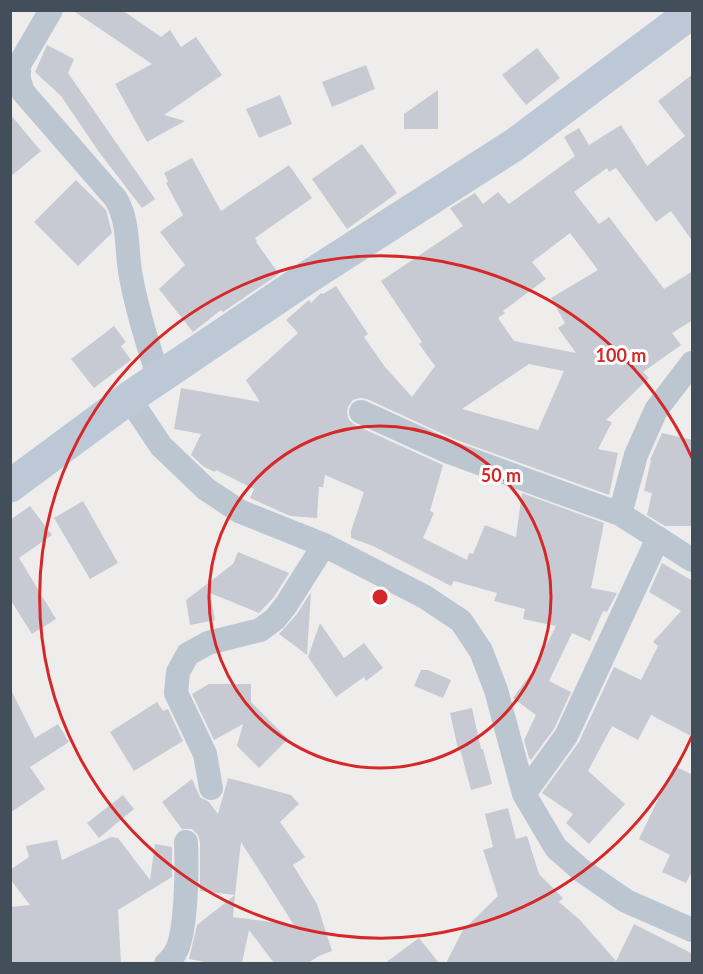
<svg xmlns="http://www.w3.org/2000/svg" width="703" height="974" font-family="Lato,sans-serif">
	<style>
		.building { fill: #c7cad3; fill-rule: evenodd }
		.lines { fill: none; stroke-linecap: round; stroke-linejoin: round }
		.street { stroke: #bbc6d0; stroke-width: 24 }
		.secondary { stroke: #bdc8d7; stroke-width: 33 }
		.ring { fill: none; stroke: #d62828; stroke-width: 3 }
		.centre { fill: #d62828; stroke: #fff; stroke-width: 3 }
		.ring-label { font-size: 18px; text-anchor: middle; font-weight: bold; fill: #d62828; stroke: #fff; stroke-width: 6; stroke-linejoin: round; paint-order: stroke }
	</style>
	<rect width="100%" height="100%" fill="#efecec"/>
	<path class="building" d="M72,10H122L161,37L170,30L181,47L196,37L222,75L164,115L185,121L147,142L115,84L152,64Z
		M47,45L74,59L68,73L155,199L142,208L99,152L61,96L35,72Z
		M537,48L560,78L526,105L502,75Z
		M366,65L375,89L332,107L322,82Z
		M693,74V242L671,211L656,222L616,168L609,172L607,168L574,192L599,224L609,217L664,289L693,271V320L672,333L681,345L643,372L649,378L606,420L612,422L598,449L618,453L609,495L454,439L367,399L360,398L353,400L348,407L347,413L349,420L355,425L443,465L430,511L434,513L423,538L467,560L469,553L473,554L485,525L516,537L522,493L604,523L591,588L617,593L607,612L603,611L590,641L572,633L549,681L571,692L554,729L531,760L529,758L524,740L536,715L513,698L535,668L556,626L523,619L525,609L494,601L497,593L454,581L451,586L373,546L351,538V531L364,492L325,475L323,487H319L317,518L290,516L250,498L254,489L216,470L215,472L204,467L191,455L201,434L174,429L181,388L260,402L246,380L298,333L286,320L309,300L311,303L321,293L323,294L336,286L368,334L364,337L385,367L412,397L435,366L419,344L422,342L381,281L463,226L450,208L475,193L483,204L498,192L509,204L575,156L564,137L579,128L589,145L621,125L647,166L685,136L658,101ZM570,233L598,270L551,298L565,323L558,328L576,353L514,341L498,318L505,313L503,311L546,279L532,262ZM529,364L564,371L538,430L462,409Z
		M438,90V129H404V114Z
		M280,95L292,124L259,138L246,109Z
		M10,114L41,151L10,177Z
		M362,144L397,193L347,229L312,179Z
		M192,158L221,211L289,165L312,198L255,238L257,241L256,242L279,274L223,312L221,310L193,332L159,289L185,265L160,232L183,215L166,183L168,181L164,173Z
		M76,180L106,210L112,233L78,266L34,222Z
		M114,326L126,342L121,346L131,360L94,388L71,359Z
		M662,433L693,440V526H665L647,515L652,493L644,491L651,460H650Z
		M83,501L118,563L90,579L54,518Z
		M30,506L52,535L19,558L56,619L32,634L10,599V520Z
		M238,552L289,573L274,597L259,613L210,593L215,620L190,625L186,600L233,564Z
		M662,563L693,581V737L651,715L638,740L612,726L588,771L625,804L589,844L566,823L573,814L542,793L579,742L614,667L641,680L658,646L653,642L681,611L649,592Z
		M311,592L307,655L279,634L297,614Z
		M320,623L344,658L364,643L383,668L366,681L364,677L336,697L308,657Z
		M421,670H428L451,680L443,698L414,686Z
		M209,684H251V702L288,739L259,768L237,746L243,724L214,740L192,694Z
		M10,688L35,738L58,724L69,742L30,767L45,789L10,813Z
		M157,702L163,711L168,709L183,741L134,771L110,732Z
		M472,708L481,749H483L492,784L471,790L460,749H458L450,713Z
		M674,766L693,775V870L686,883L662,872L670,855L639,839Z
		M228,778L291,795L299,804L280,822L305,857L293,865L317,904L332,951L319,956L308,963H274L249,930L242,963H210L189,959L197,925L235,895L233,917L294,925L241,842L235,895L200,891V842L198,835L192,829H182L162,802L192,779L200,797L209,802L218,814Z
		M123,795L134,809L99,838L87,823Z
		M508,808L516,839L527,836L539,874L563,898L559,902L580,920L616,961L634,924L693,954V963H446L463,930L498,896L483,850L493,847L485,814Z
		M111,837L118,838L150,880L155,844L172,847V877L118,910L121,963H10V907L30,905L10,879V870L29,857L26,846L57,840L62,860Z
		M419,938L439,963H385Z"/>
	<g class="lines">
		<path class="street" d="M51,10L19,65V80L23,92L116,199C129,222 126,245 130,271C136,307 147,343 159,378
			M129,398L161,446L206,489L239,511L324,545L425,597L461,621L481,651L496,690L524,794L556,848L581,870L626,901L692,930
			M361,412L449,452L620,514L692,560
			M620,514L636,455L656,410L692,363
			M211,788L205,754L176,693L178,672L188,654L208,643L260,630L275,619L286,605L324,545
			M524,794L566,736L658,538
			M166,964C169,961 173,957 175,953C187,935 187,865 186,842"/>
		<path class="secondary" d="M10,486L129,398L308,277L514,145L692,12"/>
	</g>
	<g class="ring">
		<circle cx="380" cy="597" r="171"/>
		<path d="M692 736A341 341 0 1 1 692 458"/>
	</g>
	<circle cx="380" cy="597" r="9" class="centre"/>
	<g class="ring-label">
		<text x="621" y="362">100 m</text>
		<text x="501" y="482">50 m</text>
	</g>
	<rect width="703" height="974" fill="none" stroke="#434e5b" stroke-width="24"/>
</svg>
